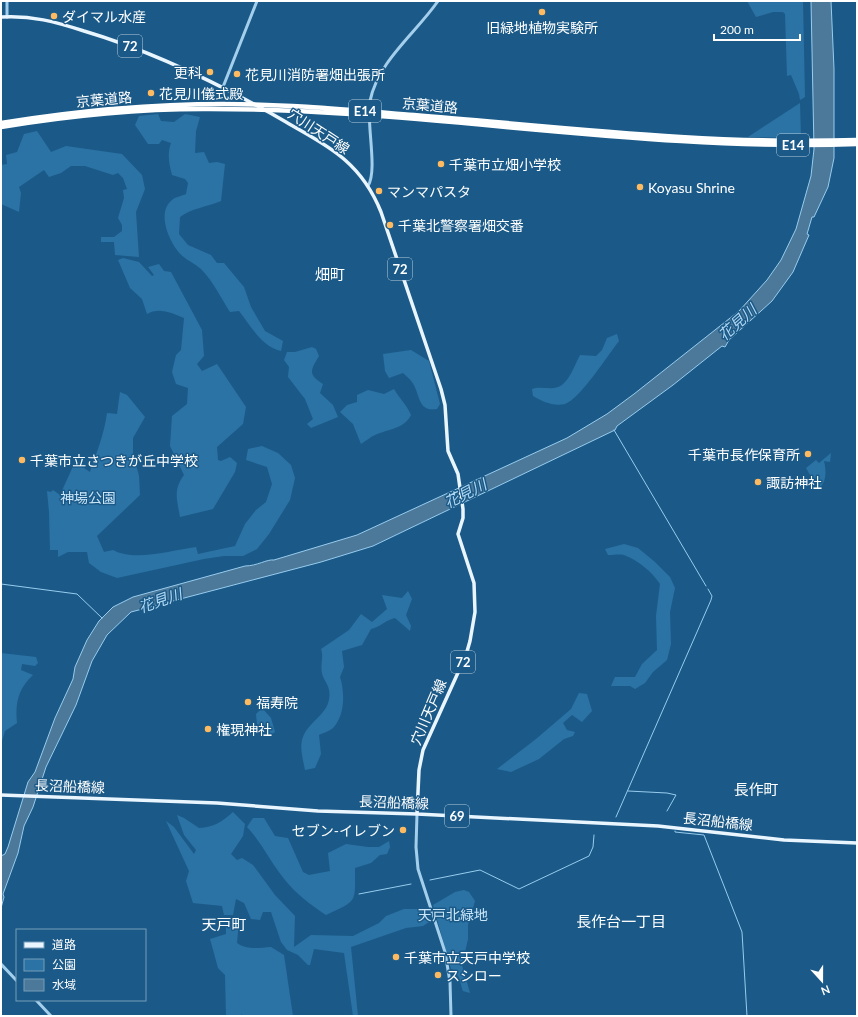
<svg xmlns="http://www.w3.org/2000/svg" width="858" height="1017" font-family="Lato,'Noto Sans JP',sans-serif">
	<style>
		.green { fill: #2b73a5 }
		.water { fill: #4c799a; stroke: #97ccee }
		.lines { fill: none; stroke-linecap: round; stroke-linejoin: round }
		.stream { stroke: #97ccee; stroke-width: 1 }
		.minor { stroke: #a4cfec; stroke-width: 3 }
		.major { stroke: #e9f5ff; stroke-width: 3.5 }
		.highway { stroke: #fff; stroke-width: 4.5 }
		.poi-dot { fill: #feba61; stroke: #1b5a88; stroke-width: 1.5 }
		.labels { text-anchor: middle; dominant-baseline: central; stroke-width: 3; stroke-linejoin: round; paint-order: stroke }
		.shield { fill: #1b5a88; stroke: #bbcedb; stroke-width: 1 }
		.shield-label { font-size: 13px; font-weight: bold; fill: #fff }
		.poi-label { font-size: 14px; fill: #fff; stroke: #1b5a88; text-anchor: start }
		.street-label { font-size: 14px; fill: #fff; stroke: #1b5a88 }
		.park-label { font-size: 14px; fill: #c9e6f9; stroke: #1b5a88 }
		.neighbourhood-label { font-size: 15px; fill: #fff; stroke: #1b5a88 }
		.water-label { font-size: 15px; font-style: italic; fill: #b0d8f4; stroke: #1b5a88 }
	</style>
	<rect width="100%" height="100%" fill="#1b5a88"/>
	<path class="green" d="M747,1H803L805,97L800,100L799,94L791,75L787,76L785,14L783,12H773L756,17Z
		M800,103L801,138L748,137Z
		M158,114L161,121L174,122L185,114L200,117L196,131L195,153L204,152L209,163L217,162L225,164L221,201C207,207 192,208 180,217L179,234L188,245L211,255L217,263H224L244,287L251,307L265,331L283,341L281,351C261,346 251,326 239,311L230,312C221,298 213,281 201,269C193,262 183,259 177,250C168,238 157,212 172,200C175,197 182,196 186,194L188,183L185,179L172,175C169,164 167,154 171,143L162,140L159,144H148L135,125L139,116Z
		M37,131L51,152L66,146L122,154L142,175L145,189L136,212L139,257L115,255L114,242H101V237H114L122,231V225L118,218L124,198L123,190L127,189L123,178L118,173L113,175L85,166H71L61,173L49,177L44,170L19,187L21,193L19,212L1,204V165L7,164L6,155L17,152L24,134Z
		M123,258L139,262L152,276L154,275L148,267L159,264L164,271L171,272L202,330L204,356L197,364L202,371L217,364L246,407L243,424L217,447L218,460L221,461L230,457L237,463L235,472L213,509L180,517C177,499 173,490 184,475L170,446L172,416L187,404L188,388L176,384L172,372L176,355L181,350L184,318C172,313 159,307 147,314L142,299L130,288L118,260Z
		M617,334L619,341C608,355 580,399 565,404C554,407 541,401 533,396L532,389C539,386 546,389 554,388C568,387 574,366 580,355L596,356L602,350L607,338Z
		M312,347L316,349L319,356C310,371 308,374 323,384L320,393L333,405L338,417L311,428L307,424L313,419L305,399L288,377L289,367L284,360L287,352H295Z
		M411,350L429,361L440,404L437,409C417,412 421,395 412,382C410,379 406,376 403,373L389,378L385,371L383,354Z
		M394,389C399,398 407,405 411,415C404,429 388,429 375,435C370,437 366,441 361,444L353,424L340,412L347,405L357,402V395L368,390L384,394Z
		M120,392L127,395L145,417L133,438V453L139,476L140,495L97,536L104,552L113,550C134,562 172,550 196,547L198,554L235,546L245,524L256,510L266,502L272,484L267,467L246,460L248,449L262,446L278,453L291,465L295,478L290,500L269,534L257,549L243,556H224L204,559L117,578L101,572L89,563L87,552H68L58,557V550H50L49,512L47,491L51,492L53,490L60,495L75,462L90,472C97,451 104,435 107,413L117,414Z
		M831,453L830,462L824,461C826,469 827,481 820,487L815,484L806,468L816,460L819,463Z
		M624,544L638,548L655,562L670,577L675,588L670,612L671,644L667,660L653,672L645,683L635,689L630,686H611L615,677H635L642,664L657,650L656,616L660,584C652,572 638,560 624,555C620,554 613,555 608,555L605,549Z
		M408,591L412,599L406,615L411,626L410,631L395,618C386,620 380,627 371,629L362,645L342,651L344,667L340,677C345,693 345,715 333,728C330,731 323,733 319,735L321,754L315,768L305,770C303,759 299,747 303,737C309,720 333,713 329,690C328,684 323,679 322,673C320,665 324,657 321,649L349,630L361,614L372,622L387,609L382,595L402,598Z
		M1,653L36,657L38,663L35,666L22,664L21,670L33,675C18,689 15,703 17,723L5,731L1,744Z
		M579,693L587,694L592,711L582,722L572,715L563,723L567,730L575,732L573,736L564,739L539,759L511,772L497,769L536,739L571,709Z
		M262,708L271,718L275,732L272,734L257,724L256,714Z
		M233,812L245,824L243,836L231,854L237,860L242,858L253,865L275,895L295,916L294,947L311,935L353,936L379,923L386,916L404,909H422L429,922L423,926L406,928L351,947L358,1016H353L344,953L314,949L310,965H308L298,955L287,950L281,942L271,912H263L260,920L251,919L244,903L236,899L233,915H224L222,906L193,903L186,881L189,871L166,821L174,827L194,854L196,850L184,835L177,815L184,818L199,828C214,827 222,822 233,812Z
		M253,818H264L275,836L288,838L303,872L309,875L330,871L328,853L346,844L368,847H379L389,841L390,847L387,854L380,855L371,863L355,868C355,903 358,900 326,915C311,905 296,894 285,880C271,863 262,843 247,827Z
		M464,890L469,892L475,901L468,925V939L462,965L470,993L463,991C459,980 462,979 452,969H451L433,905L455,892Z
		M226,921H239L237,943C246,950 259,948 271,947L284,955L293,1016H243L241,1014V1016H226L225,975L218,968L210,939L226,934Z"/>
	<path class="water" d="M811,1H831L834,69V158L828,187L814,217H812L807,234L809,235L793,272L772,301L729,340L725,347L722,346L673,385L617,426L615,430L373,546L321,562L131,612L107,635L92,661L76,705L46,767L33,807L24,826L18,853L3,894L4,897L1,908V856L5,854L8,847L28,782L35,772L55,718L73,679L75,667L87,640L99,621L113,607L133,597L245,566C257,566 267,559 274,560L357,535L567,438L607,414L634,394L739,311L767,280L781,260L796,229L811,176L814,149Z"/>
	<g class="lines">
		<path class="stream" d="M614,430L706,586
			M1,584L77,594L102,618
			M628,791L667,793L676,795L667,811
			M616,817L711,600L712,596L708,589
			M675,831V832L704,835L742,932L747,1016
			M430,880L480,870L519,889L589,856L593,847L594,835
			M359,894L411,884"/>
		<path class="minor" d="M7,17V1
			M223,87L257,1
			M368,186C378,170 366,123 370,101C378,61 416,33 438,1
			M417,814L416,847L418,869L445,952L450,982L451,1016
			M1,964L17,981
			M36,1000L51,1016"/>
		<path class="major" d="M1,17C31,15 56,22 84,31C155,52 222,85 286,122C306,134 327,144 345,160C361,174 373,192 381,212L441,389L445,405L448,451L458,474L463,509V518L458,534L474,583L475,612L470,641L466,655L423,750L419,770L417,814
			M1,795L217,803L318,811L417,814L658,826L784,840L857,843"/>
		<path class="highway" d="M1,123C75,111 149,104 224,104C287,104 351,110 414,115C561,127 709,145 857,140
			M1,127C68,116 135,109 203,109C421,108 638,152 857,144"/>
	</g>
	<g class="poi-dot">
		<circle cx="542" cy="12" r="4"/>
		<circle cx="54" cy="16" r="4"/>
		<circle cx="210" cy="72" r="4"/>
		<circle cx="237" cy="74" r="4"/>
		<circle cx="151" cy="93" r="4"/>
		<circle cx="441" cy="164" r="4"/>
		<circle cx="640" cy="187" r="4"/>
		<circle cx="379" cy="191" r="4"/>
		<circle cx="390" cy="225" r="4"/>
		<circle cx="808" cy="454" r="4"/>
		<circle cx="22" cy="460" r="4"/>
		<circle cx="758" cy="482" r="4"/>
		<circle cx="248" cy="702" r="4"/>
		<circle cx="208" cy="729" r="4"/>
		<circle cx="403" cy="830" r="4"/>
		<circle cx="396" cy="957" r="4"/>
		<circle cx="438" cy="975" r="4"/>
	</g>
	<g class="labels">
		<g class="shield">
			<rect x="118" y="35" width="24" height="22" rx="3"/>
			<rect x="349" y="100" width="32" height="22" rx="3"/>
			<rect x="777" y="134" width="32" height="22" rx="3"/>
			<rect x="388" y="258" width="24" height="22" rx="3"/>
			<rect x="451" y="651" width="24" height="22" rx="3"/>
			<rect x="445" y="805" width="24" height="22" rx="3"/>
		</g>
		<g class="shield-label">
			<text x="130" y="46">72</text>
			<text x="365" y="111">E14</text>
			<text x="793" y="145">E14</text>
			<text x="400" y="269">72</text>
			<text x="463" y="662">72</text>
			<text x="457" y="816">69</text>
		</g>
		<g class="poi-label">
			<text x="62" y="16">ダイマル水産</text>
			<text x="542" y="27" text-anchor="middle">旧緑地植物実験所</text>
			<text x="202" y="72" text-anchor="end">更科</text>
			<text x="245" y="74">花見川消防署畑出張所</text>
			<text x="159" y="93">花見川儀式殿</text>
			<text x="449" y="164">千葉市立畑小学校</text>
			<text x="648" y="187">Koyasu Shrine</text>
			<text x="387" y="191">マンマパスタ</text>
			<text x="398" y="225">千葉北警察署畑交番</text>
			<text x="800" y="454" text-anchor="end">千葉市長作保育所</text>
			<text x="30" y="460">千葉市立さつきが丘中学校</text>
			<text x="766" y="482">諏訪神社</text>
			<text x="256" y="702">福寿院</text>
			<text x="216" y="729">権現神社</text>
			<text x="395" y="830" text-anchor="end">セブン-イレブン</text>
			<text x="404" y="957">千葉市立天戸中学校</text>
			<text x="446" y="975">スシロー</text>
		</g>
		<g class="street-label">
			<text transform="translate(104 99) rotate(-5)">京葉道路</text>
			<text transform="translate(430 105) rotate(5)">京葉道路</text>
			<text transform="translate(319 131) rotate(33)">穴川天戸線</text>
			<text transform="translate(428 712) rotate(-67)">穴川天戸線</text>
			<text transform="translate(70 786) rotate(2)">長沼船橋線</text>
			<text transform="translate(394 802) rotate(2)">長沼船橋線</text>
			<text transform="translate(718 821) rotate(6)">長沼船橋線</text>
		</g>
		<g class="park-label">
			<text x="88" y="497">神場公園</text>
			<text x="453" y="914">天戸北緑地</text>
		</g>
		<g class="neighbourhood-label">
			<text x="330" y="274">畑町</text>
			<text x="756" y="789">長作町</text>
			<text x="621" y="921">長作台一丁目</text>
			<text x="224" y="924">天戸町</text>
		</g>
		<g class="water-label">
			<text transform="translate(737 322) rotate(-42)">花見川</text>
			<text transform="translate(465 493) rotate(-27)">花見川</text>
			<text transform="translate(160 600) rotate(-19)">花見川</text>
		</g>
	</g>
	<rect width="858" height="1017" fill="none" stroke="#ffffff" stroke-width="4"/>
	<rect x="16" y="929" width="130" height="72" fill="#1b5a88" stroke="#769cb8"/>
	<rect x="24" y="942" width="20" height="6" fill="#e9f5ff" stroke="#769cb8"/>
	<text x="52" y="949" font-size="12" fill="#ffffff">道路</text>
	<rect x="24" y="959" width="20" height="12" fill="#2b73a5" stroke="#769cb8"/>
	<text x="52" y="969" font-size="12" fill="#ffffff">公園</text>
	<rect x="24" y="979" width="20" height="12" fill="#4c799a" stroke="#769cb8"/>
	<text x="52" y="989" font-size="12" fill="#ffffff">水域</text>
	<g transform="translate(822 981) rotate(159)" stroke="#1b5a88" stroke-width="3" paint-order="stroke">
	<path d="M0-3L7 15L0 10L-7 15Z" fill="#ffffff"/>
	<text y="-6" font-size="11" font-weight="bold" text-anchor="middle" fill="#ffffff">N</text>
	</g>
	<path d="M714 34v6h86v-6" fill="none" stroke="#ffffff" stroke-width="2"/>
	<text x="720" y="34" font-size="12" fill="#ffffff" stroke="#1b5a88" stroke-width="3" paint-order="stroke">200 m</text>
</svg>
